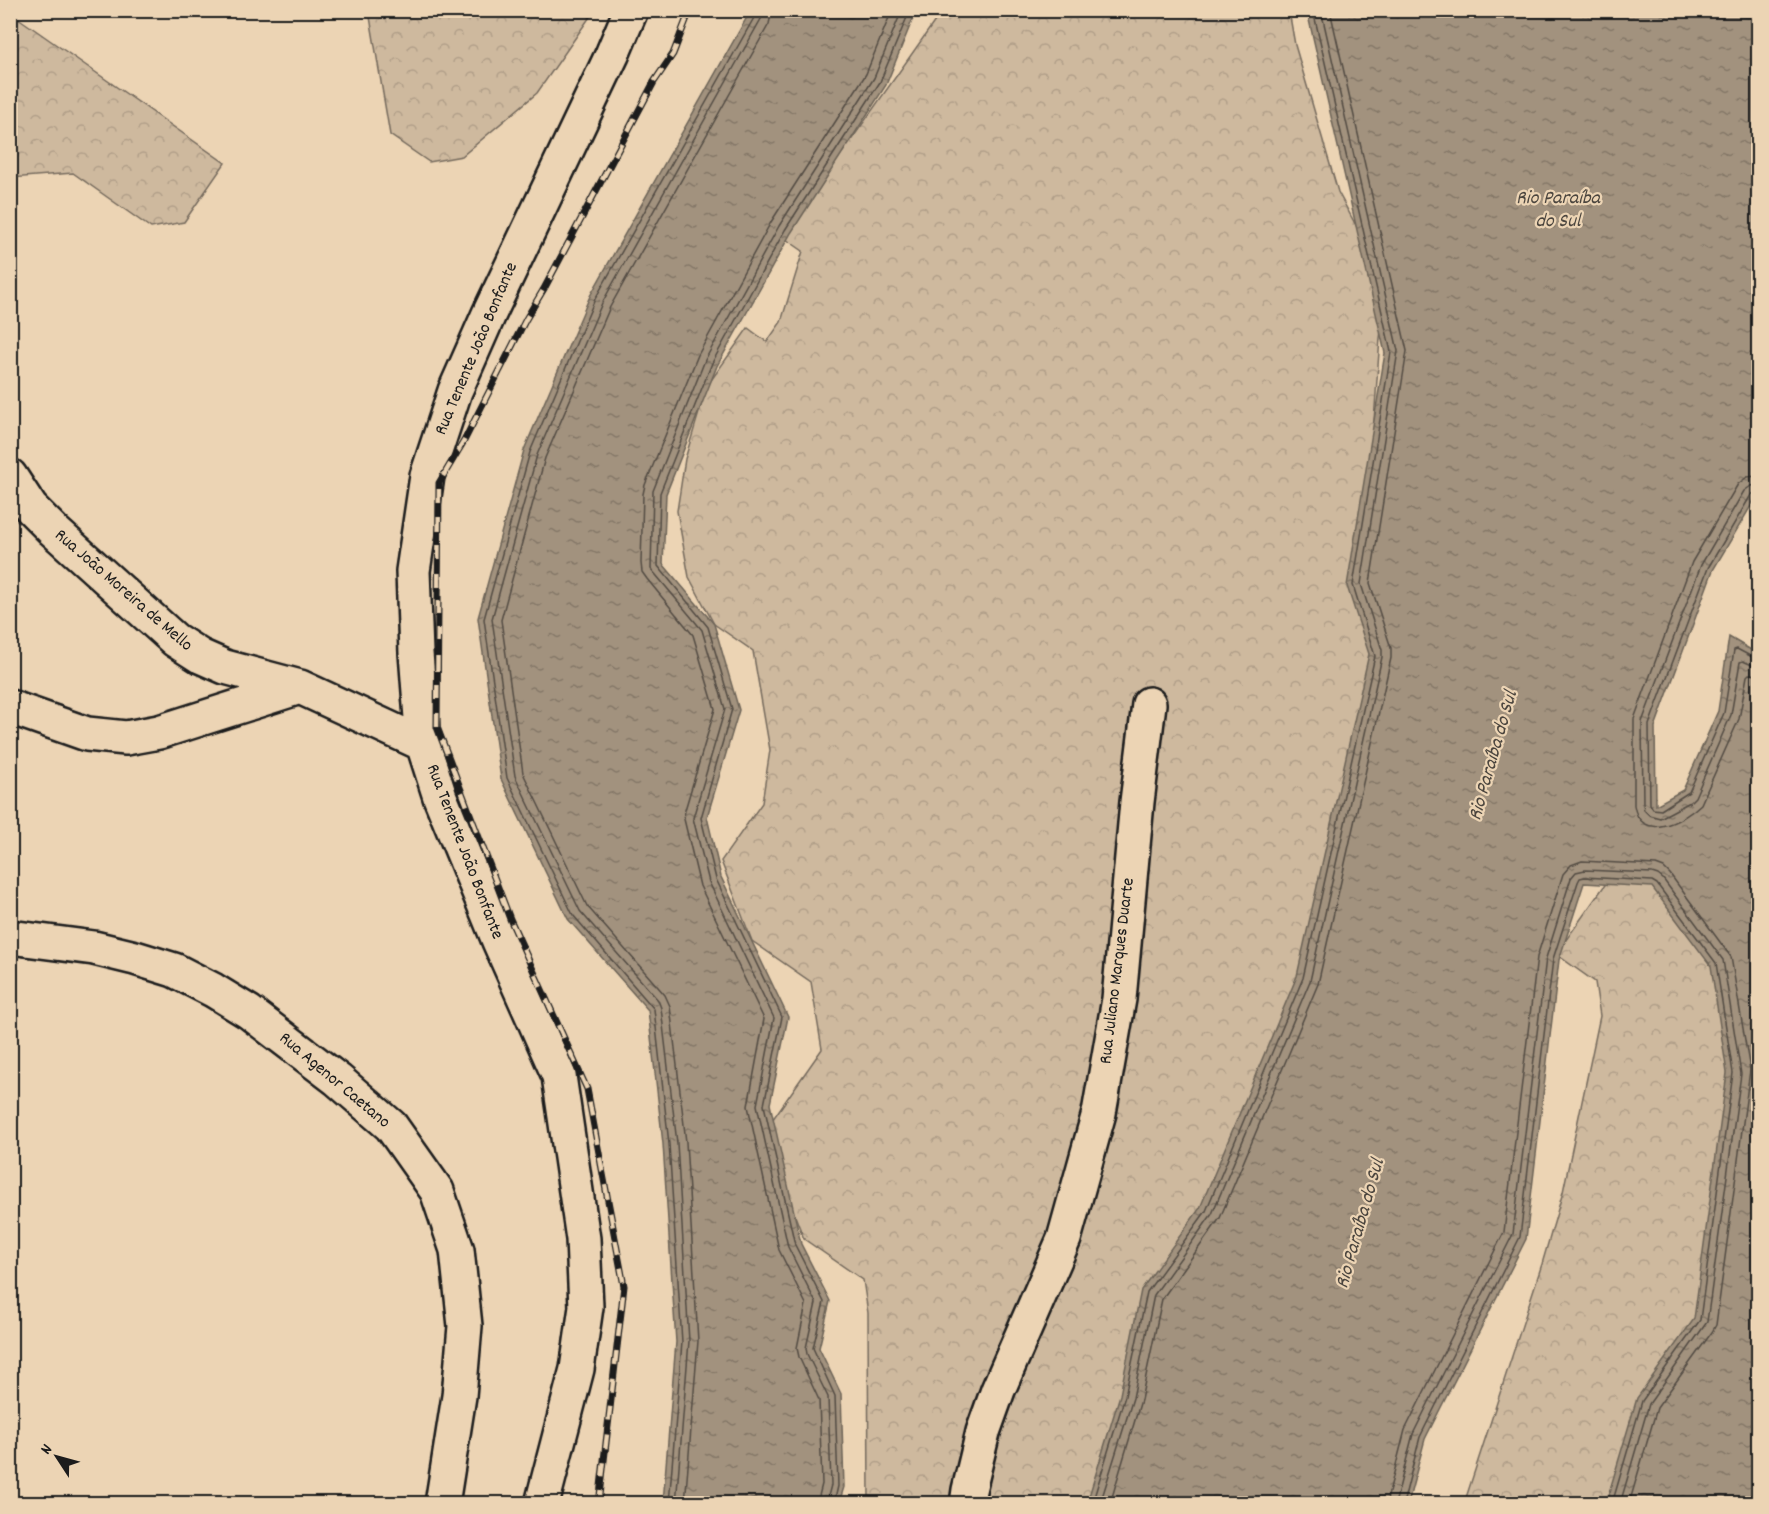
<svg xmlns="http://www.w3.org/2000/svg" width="1769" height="1514" font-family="Dekko,sans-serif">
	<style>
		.forest { fill: url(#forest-crowns); stroke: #756a5d; stroke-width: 1.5 }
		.water { fill: url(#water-ripples); stroke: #6c6357; stroke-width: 1.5 }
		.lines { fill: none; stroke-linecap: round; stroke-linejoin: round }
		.shore { stroke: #524b43; stroke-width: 1.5 }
		.minor-casing { stroke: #1c1c1c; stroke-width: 38 }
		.minor { stroke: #ecd4b4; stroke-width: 33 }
		.rail-casing { stroke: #1c1c1c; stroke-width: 7 }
		.rail { stroke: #ecd4b4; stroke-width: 4.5; stroke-dasharray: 14; stroke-linecap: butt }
		.labels { text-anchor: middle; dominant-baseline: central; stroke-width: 4.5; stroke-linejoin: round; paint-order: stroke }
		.street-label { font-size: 18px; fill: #1c1c1c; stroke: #ecd4b4 }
		.water-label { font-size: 20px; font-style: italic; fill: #4b453e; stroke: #ecd4b4 }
	</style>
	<defs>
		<pattern id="forest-crowns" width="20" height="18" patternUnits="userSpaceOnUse" patternTransform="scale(1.5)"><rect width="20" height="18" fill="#ceb99e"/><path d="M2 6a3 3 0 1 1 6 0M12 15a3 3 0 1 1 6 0" fill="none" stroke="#b09e88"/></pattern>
		<pattern id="water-ripples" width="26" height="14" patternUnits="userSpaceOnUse" patternTransform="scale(1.5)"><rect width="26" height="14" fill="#a2927e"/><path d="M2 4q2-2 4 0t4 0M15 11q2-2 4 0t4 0" fill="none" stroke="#837666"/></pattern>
	</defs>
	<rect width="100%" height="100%" fill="#ecd4b4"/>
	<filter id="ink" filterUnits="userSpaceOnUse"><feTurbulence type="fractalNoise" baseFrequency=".0167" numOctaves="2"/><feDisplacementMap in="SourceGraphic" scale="12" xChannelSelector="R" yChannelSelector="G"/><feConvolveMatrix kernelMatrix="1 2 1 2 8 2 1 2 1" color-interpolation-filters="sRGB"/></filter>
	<g filter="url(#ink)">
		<path class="forest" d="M369,11V10L594,11L537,93L462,156L429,162L390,135Z
			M942,11H1289L1295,45L1338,192L1388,285L1380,338L1370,476L1383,746L1112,1503H869L868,1313L863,1280L804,1239L773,1159L768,1126L822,1049L811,982L752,941L721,861L762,803L770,750L753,651L714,624L689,577L677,511L685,459L707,386L748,328L767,342L781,322L803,251L783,237Z
			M11,13L225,163L184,222L151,228L73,173L11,178Z
			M1624,858L1716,893L1758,1176L1627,1503L1464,1504L1542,1264L1563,1192L1600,1016L1595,982L1556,954Z"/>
		<path class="water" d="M751,10L916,11L886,85L791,233L717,366L666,494L663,564L714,624L739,710L707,817L721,877L788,1017L770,1104L801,1244L830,1301L819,1348L841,1394L844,1487L839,1503H663L676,1342L663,1144L648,1010L568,919L501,779L478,618L524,450L590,296Z
			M1307,11H1758V494L1713,570L1655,727L1656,805L1683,790L1718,711L1729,637L1758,654V1503H1606L1637,1398L1694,1319L1727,1073L1711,966L1652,887L1584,883L1559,960L1526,1239L1425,1439L1408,1503H1085L1090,1493L1120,1395L1141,1290L1200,1208L1297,976L1369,654L1347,586L1385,353Z"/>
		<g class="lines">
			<path class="shore" d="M1758,476L1747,477L1738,484L1692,562L1634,719V805C1640,844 1684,821 1701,804L1739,719L1747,676L1749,674L1758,675
				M1758,485L1751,486L1744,491L1701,565L1642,722L1643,804L1644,810L1649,815L1660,818L1690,802L1695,797L1731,715L1740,662L1743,661L1752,665L1758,666
				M1758,492L1754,493L1751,495L1708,568L1649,725L1650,804L1653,809L1661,810L1689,792L1724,713L1734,650L1737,649L1754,658H1758
				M669,1504L682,1342L669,1144L654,1009L573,915L507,778L484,619L530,452L595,299L755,16V10
				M676,1504L689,1341L677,1143L661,1008L658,1000L580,911L515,776L492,619L537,455L602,303L761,19L763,10
				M685,1504L698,1341L686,1142L670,1006L665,995L587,906L523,773L501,620L545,458L610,307L769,24L772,10
				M817,1504L822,1484L819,1400L799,1357L797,1348L806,1304L779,1250L748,1106L764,1019L700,886L684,819L685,810L715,709L693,635L647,579L642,572L641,563L643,494L645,485L698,355L771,222L866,74L892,10
				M826,1504L831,1485L828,1397L807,1354L806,1348L816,1303L788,1247L757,1105L774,1018L709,882L693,818L725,709L702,630L651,569L653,491L705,360L779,226L874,78L902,10
				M834,1504L838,1486L835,1396L813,1348L824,1302L795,1245L764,1105L782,1017L716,879L701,818L732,709L708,627L658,566L660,493L712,363L785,230L880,82L910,10
				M1092,1504L1125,1396L1147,1292L1206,1211L1303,978L1375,656L1353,585L1391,352L1313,10
				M1100,1504L1133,1398L1154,1295L1212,1214L1310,981L1382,657V650L1361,584L1398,351L1321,10
				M1110,1504L1141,1400L1162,1299L1220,1218L1318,984L1391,658V648L1370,583L1407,351L1330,10
				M1386,1504L1405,1430L1504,1232L1537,957L1563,874L1571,865L1582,861L1656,865L1664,868L1670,874L1731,957L1750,1070L1716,1325L1712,1332L1657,1408L1629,1504
				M1395,1504L1413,1434L1513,1234L1546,958L1571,878L1576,872L1585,870L1652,873L1658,875L1663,879L1723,960L1741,1074L1707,1322L1649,1404L1620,1504
				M1403,1504L1420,1437L1520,1237L1553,959L1578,882L1580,878L1585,877L1652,881L1657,884L1716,963L1733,1073L1700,1320L1642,1401L1612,1504"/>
			<g class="minor-casing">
				<path id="minor" d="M10,476L31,508L53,530L175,640L200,656L225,667L300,687L423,744
					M10,707L87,734L126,738L159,732L300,687
					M10,937L94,948L135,958L174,970L213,990L249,1012L338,1080L391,1126L437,1191L457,1250L465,1326L459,1396L442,1504
					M542,1504L577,1369L586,1307L583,1239L559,1076L499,941L440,797L423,744L416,653L413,571L427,476L455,391L489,314L612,55L631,10
					M967,1504L969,1490L983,1432L998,1390L1064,1239L1099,1113L1119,999L1137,802L1149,704"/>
			</g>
			<use href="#minor" class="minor"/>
			<g class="rail-casing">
				<path id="rail" d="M599,1504L624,1286L587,1089L510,919L437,727L439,483L464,441L526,319L545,287L654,82L673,54L690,10"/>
			</g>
			<use href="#rail" class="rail"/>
		</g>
	</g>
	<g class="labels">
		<g class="street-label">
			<text transform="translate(477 349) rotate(-67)">Rua Tenente João Bonfante</text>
			<text transform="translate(123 591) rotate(41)">Rua João Moreira de Mello</text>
			<text transform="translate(464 852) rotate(69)">Rua Tenente João Bonfante</text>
			<text transform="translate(1118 971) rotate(-83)">Rua Juliano Marques Duarte</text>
			<text transform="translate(334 1081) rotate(40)">Rua Agenor Caetano</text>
		</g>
		<g class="water-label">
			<text x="1558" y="199">Rio Paraíba<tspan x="1558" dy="23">do Sul</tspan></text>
			<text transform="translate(1494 756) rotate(-74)">Rio Paraíba do Sul</text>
			<text transform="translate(1361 1224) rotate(-74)">Rio Paraíba do Sul</text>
		</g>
	</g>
	<rect width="1769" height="1514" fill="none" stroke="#ecd4b4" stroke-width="36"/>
	<rect x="18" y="18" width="1733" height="1478" fill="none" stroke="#1c1c1c" stroke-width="2" filter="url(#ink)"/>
	<g transform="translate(57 1457) rotate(306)" stroke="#ecd4b4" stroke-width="4.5" paint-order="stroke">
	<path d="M0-4.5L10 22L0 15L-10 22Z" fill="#1c1c1c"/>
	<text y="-9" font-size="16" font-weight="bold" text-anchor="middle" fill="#1c1c1c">N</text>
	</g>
</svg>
